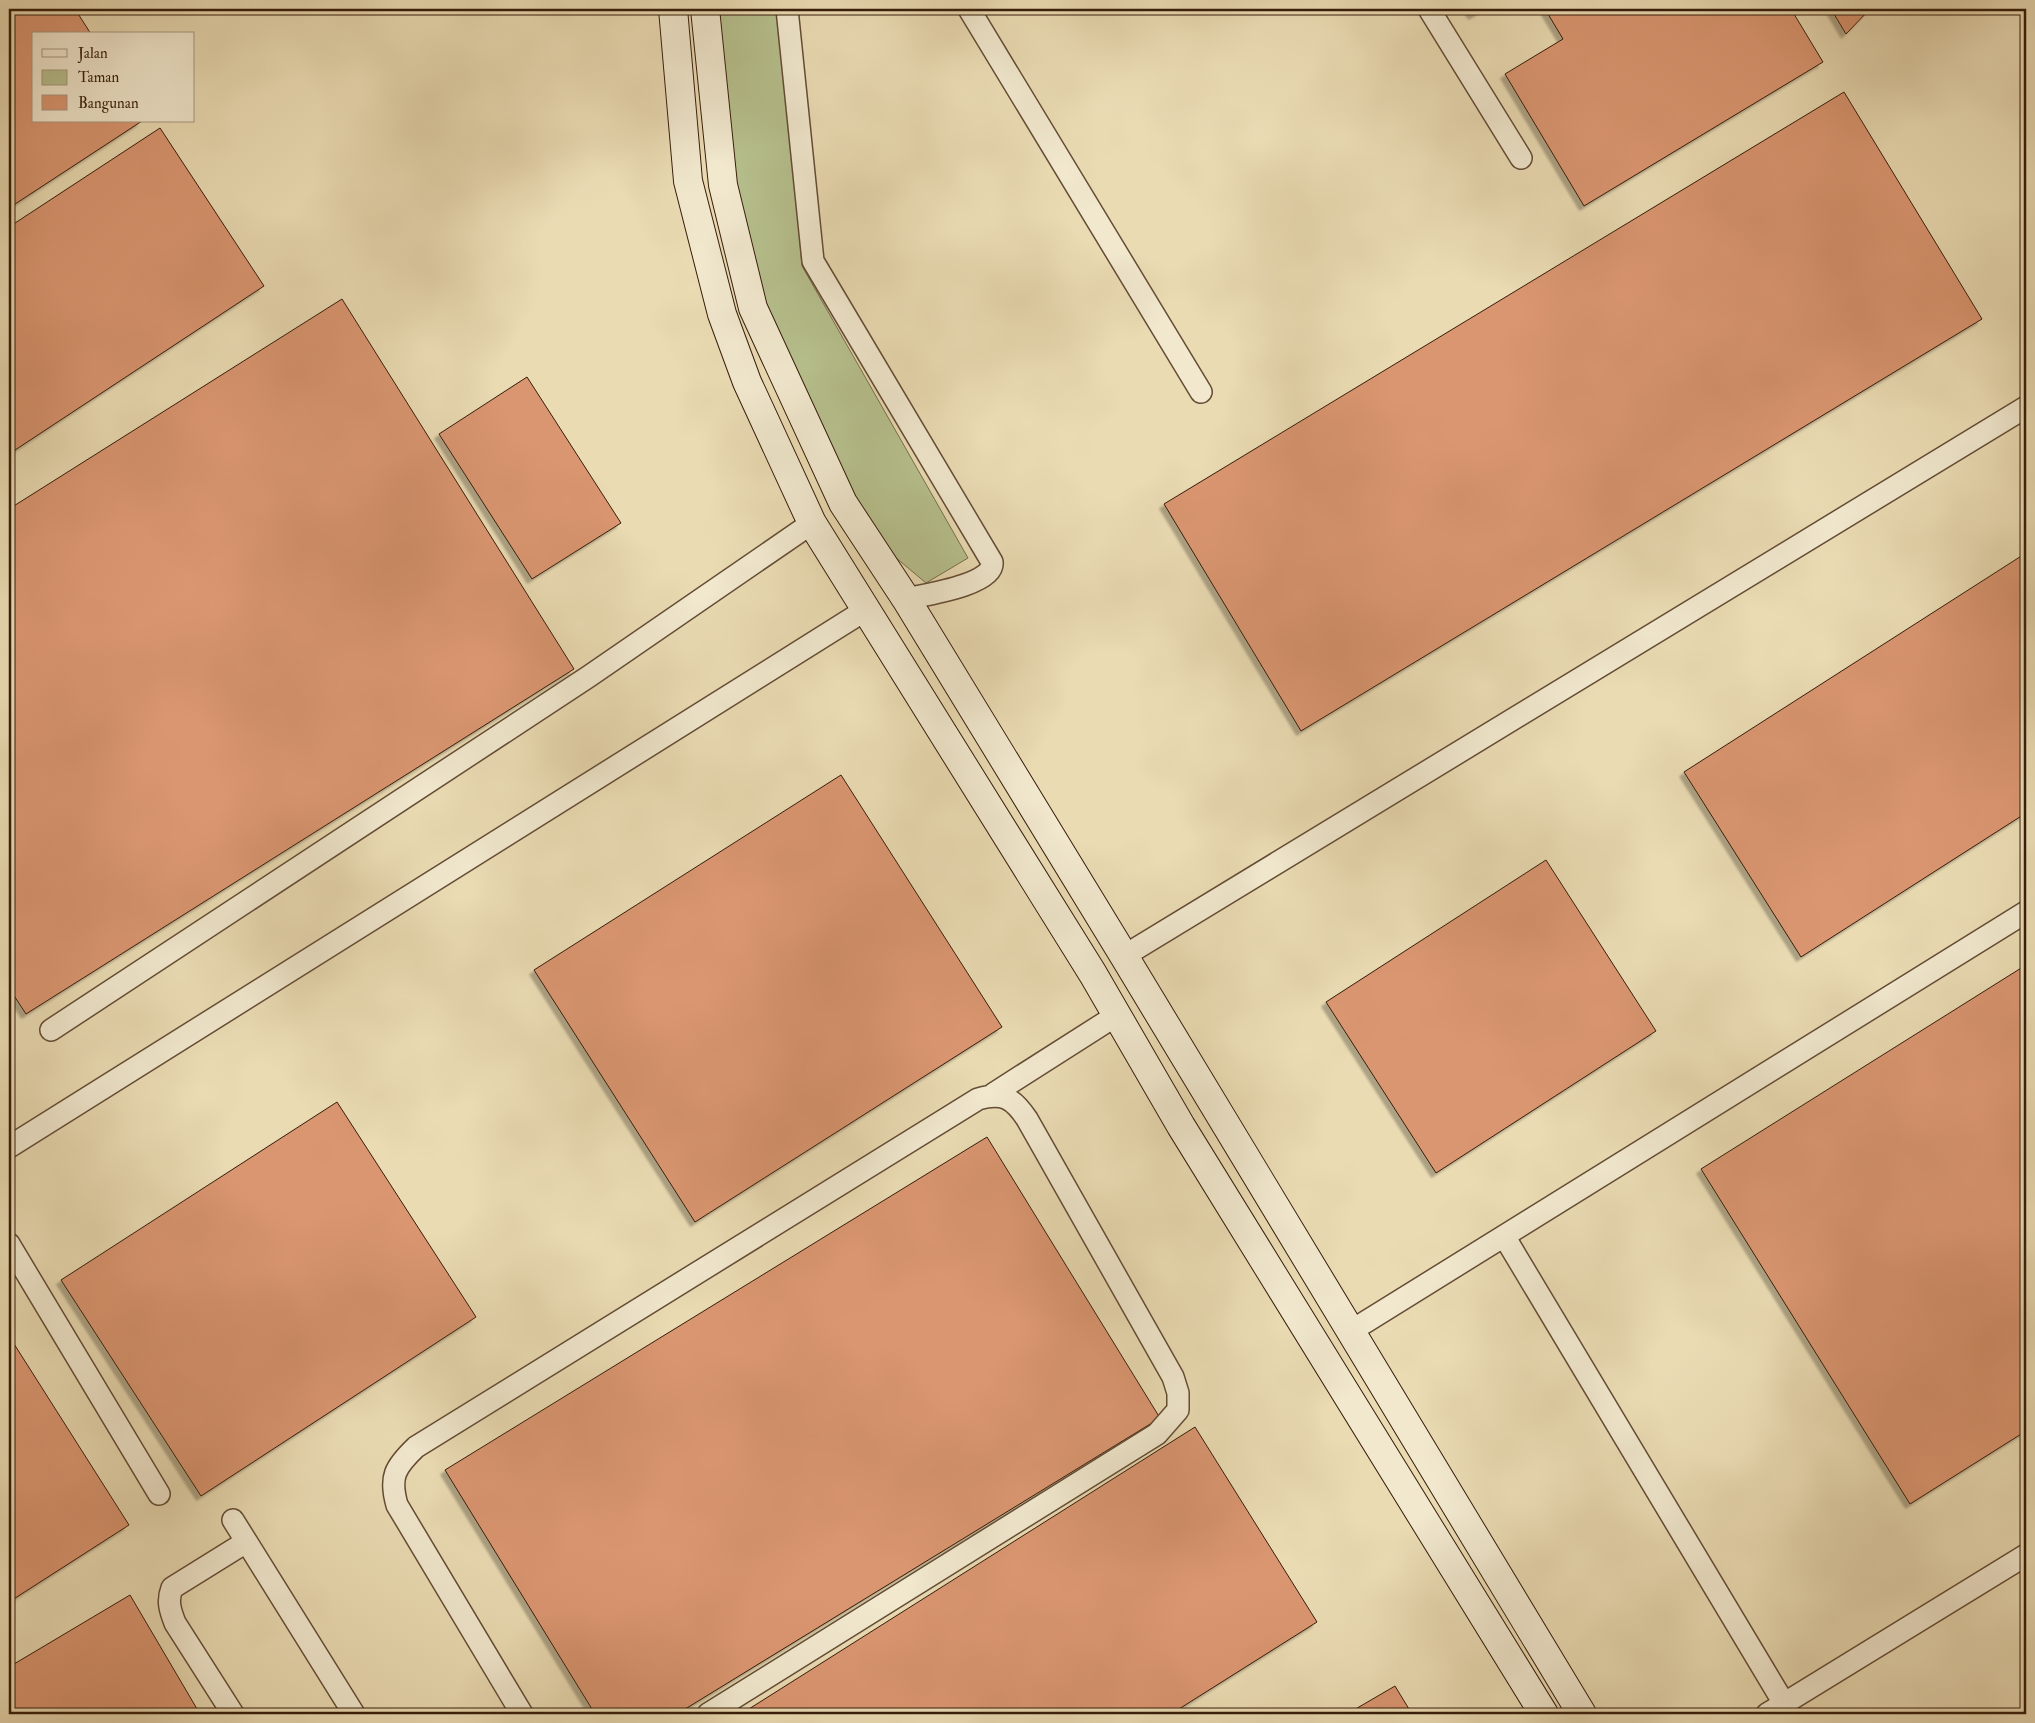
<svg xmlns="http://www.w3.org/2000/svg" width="2035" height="1723" font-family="'IM FELL Double Pica',serif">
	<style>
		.green { fill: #b6c08d; stroke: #766e4c }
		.building { fill: #da9671; stroke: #371d0b; filter: url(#shadow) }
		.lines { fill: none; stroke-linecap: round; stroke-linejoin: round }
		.service-casing { stroke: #644c35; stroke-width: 24 }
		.secondary-casing { stroke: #371d0b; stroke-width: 30 }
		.service { stroke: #f1e8ce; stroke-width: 21 }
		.secondary { stroke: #f1e8ce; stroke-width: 28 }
	</style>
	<defs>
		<filter id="shadow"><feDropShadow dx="-4.5" dy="4.5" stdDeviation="1" flood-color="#0004"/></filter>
	</defs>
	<rect width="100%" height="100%" fill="#eadbb3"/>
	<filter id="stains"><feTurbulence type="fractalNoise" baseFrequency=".004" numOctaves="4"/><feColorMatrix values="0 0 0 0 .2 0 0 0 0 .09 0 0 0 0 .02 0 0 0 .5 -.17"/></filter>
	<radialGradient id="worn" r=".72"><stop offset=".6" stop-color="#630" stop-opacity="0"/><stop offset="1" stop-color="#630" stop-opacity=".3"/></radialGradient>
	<path class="green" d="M710,9H780L802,266L968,558L926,583L876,541L764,321L723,185Z"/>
	<path class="building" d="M9,9H75L91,34H34V121H142L9,208Z
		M1469,9H1483L1473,15Z
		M1545,9H1791L1823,62L1584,206L1505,74L1563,39Z
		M1831,9H1870L1846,34Z
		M1844,92L1982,319L1301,731L1164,504Z
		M160,128L264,286L9,454V227Z
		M342,299L574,669L26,1014L9,988V509Z
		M527,377L621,523L532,579L439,434Z
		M2026,553V813L1801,957L1684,772Z
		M841,775L1002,1027L695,1222L534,970Z
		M1546,860L1656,1031L1436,1173L1326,1002Z
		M2026,965V1431L1910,1504L1701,1169Z
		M337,1102L476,1317L201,1496L61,1280Z
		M987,1137L1160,1418L677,1714H595L445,1470Z
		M9,1336L129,1525L9,1602Z
		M1195,1427L1317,1622L1171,1714H741Z
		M130,1595L200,1714H9V1667Z
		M1395,1686L1412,1714H1347Z"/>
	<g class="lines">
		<g class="service-casing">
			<path id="service" d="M787,9L813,261L992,562C995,585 923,595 906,599
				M969,9L1201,392
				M1429,9L1521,158
				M1124,956L2026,407
				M51,1030L588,677L812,523
				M993,1094L1117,1015
				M9,1147L867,609
				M1504,1236L1785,1705
				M9,1244L159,1494
				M1351,1331L2026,912
				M233,1520L354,1714
				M233,1714L175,1623C170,1610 167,1601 172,1588L246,1542
				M522,1714L397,1505C389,1477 395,1467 416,1447L978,1099C1003,1092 1013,1098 1027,1119L1173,1377L1178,1393V1410L1157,1434L708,1714
				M1767,1714L2026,1555"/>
		</g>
		<g class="secondary-casing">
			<path id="secondary" d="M673,9L688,181L722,314L747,382L812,523L1093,974L1181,1126L1544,1714
				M705,9L723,185L753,308L843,503L906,599L1124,956L1582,1714"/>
		</g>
		<use href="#service" class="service"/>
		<use href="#secondary" class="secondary"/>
	</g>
	<rect width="2035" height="1723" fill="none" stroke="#eadbb3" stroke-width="30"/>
	<rect x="10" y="10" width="2015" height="1703" fill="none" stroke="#371d0b" stroke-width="2.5"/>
	<rect x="15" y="15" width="2005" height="1693" fill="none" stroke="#371d0b"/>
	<rect x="32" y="32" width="162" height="90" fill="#f1e8ce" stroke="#a79780"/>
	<rect x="42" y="49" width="25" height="8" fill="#f1e8ce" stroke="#a79780"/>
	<text x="78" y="58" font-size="15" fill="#371d0b">Jalan</text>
	<rect x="42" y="70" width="25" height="15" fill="#b6c08d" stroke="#a79780"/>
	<text x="78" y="82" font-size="15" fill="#371d0b">Taman</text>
	<rect x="42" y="95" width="25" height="15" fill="#da9671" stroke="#a79780"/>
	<text x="78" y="108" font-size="15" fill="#371d0b">Bangunan</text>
	<rect width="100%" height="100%" filter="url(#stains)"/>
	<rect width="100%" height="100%" fill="url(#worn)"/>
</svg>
